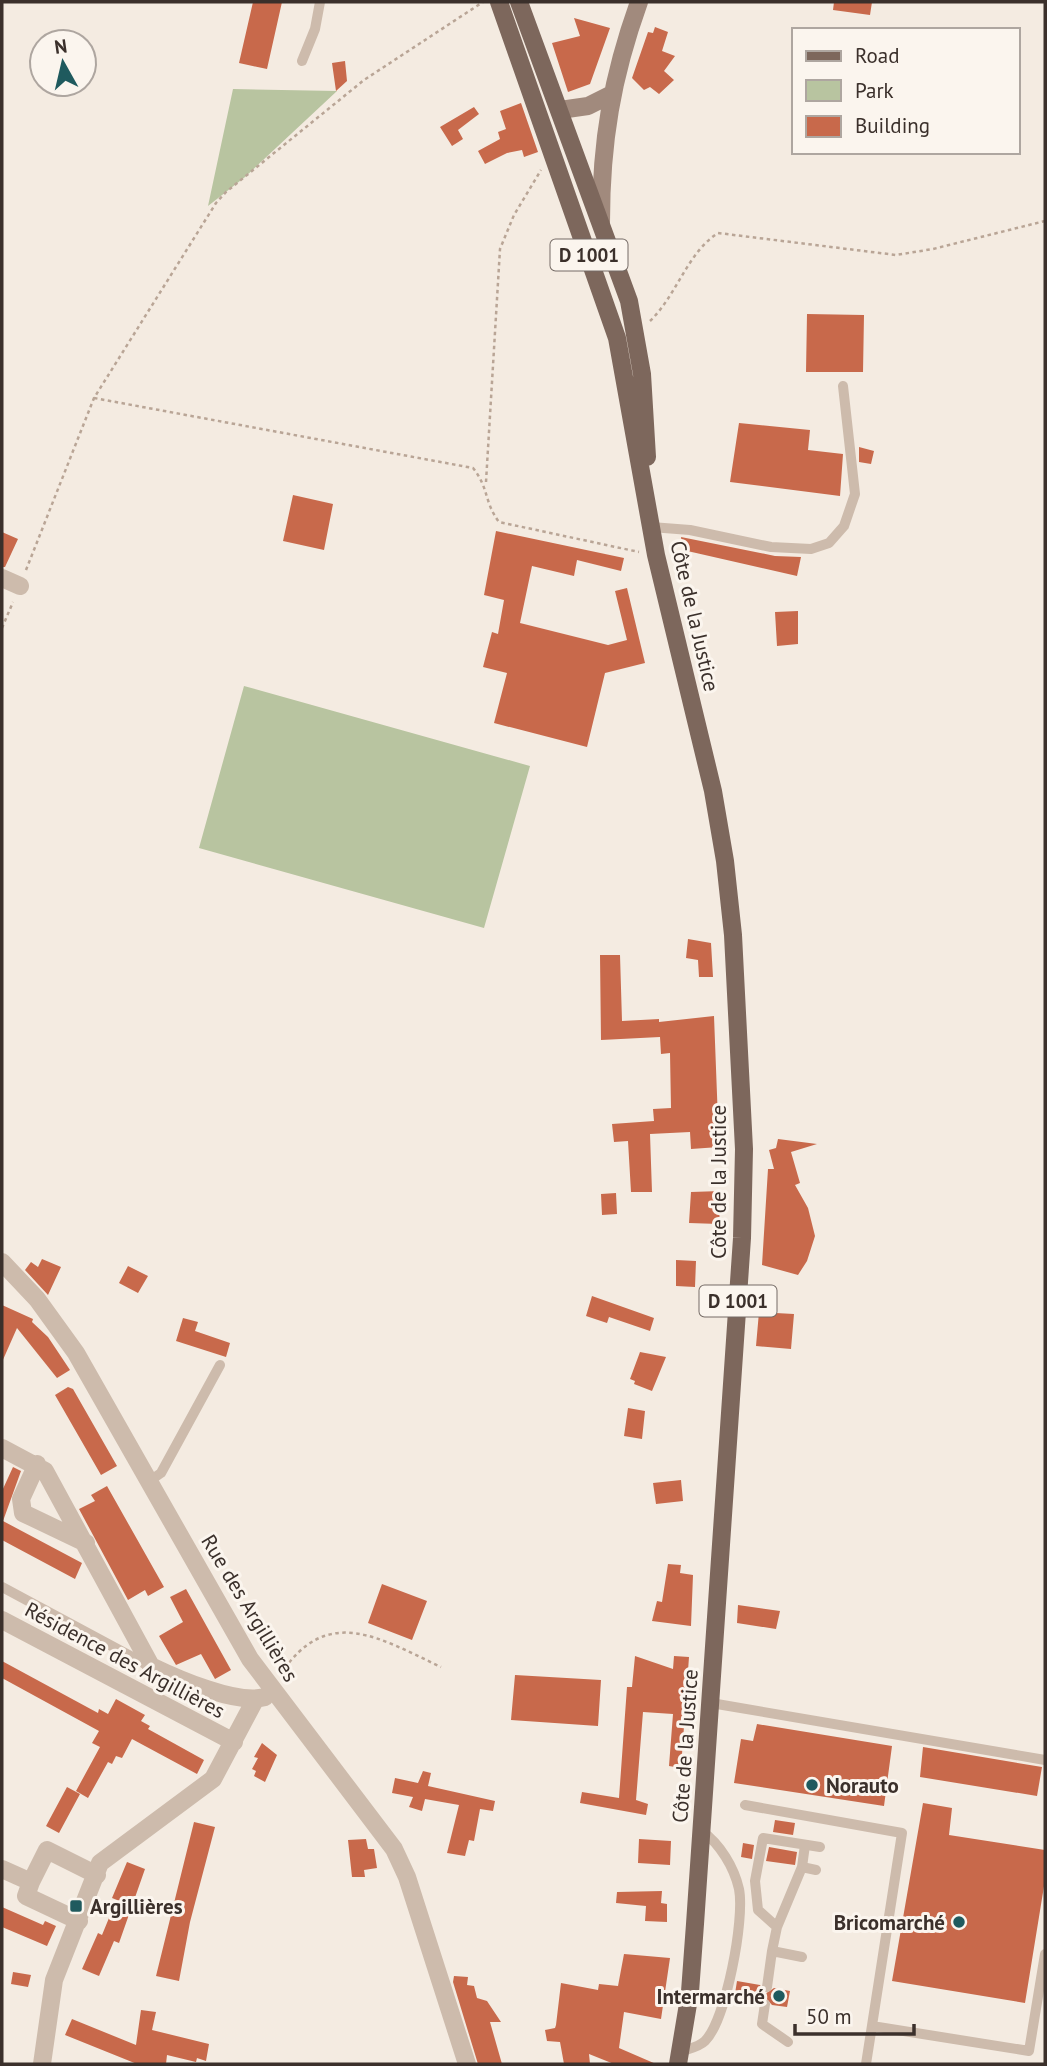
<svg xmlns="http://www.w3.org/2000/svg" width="1047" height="2066" font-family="'PT Sans',sans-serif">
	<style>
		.green { fill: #b8c4a0 }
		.building { fill: #c8694b }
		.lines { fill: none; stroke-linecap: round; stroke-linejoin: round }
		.path { stroke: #b9a596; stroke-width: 2.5; stroke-dasharray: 3.5 3.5; stroke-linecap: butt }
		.service { stroke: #cdbbac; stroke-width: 10 }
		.minor { stroke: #cdbbac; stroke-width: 18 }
		.secondary { stroke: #a18a7d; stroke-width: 18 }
		.primary { stroke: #7d675c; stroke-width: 18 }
		.poi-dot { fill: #1f5a5e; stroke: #fbf5ee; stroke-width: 2.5 }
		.labels { text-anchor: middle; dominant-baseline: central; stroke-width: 6; stroke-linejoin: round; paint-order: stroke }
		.shield { fill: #fbf5ee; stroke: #756b66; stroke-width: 2 }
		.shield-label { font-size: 19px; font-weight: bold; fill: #3b302b }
		.street-label { font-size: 21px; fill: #3b302b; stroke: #fbf5ee }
		.poi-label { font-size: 21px; font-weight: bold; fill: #3b302b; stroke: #fbf5ee; text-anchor: start }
	</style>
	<rect width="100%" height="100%" fill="#f4ebe1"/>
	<path class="green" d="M233,89L337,91L245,177L208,206Z
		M244,686L530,766L484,928L199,848Z"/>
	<path class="building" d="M253,2H282L267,69L239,63Z
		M834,2H872L870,15L833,10Z
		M574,18L610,28L590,84L568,92L552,43L580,36Z
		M655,27L668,32L662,51L675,56L664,71L674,80L659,94L650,87L644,90L632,78L648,32L653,33Z
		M345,61L347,81L336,91L332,63Z
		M521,103L538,152L524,157L522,150L507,153L485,164L478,151L500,139L498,132L506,129L500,111Z
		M474,107L479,114L458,130L463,139L452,146L440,127Z
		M807,314L864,315L863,372H806Z
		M739,423L810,430L808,450L843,454L840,496L730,482Z
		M859,447L874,451L871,464L859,462Z
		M293,495L333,504L324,550L283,541Z
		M496,531L624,558L621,571L577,560L574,576L532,566L520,623L608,645L627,640L615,591L627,588L645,663L605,673L587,747L494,723L507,673L483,667L492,632L498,634L504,600L484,595Z
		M2,532L18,539L5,567H2Z
		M681,537L775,556L801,557L797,576L683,550Z
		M798,611V644L777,646L775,612Z
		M688,939L711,943L713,977H699L698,960L686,958Z
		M600,955H620L622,1021L659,1019V1022L714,1016L719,1147L691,1149L690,1132L650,1134L652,1192H631L628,1141L614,1142L612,1124L654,1121L653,1109L671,1108L670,1053L661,1054L660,1037L601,1040Z
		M778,1139L817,1144L791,1152L800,1183L795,1185L808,1208L815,1236L807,1261L798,1275L762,1265L768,1169H774L769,1150L776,1148Z
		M721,1191L719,1224L689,1223L691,1192Z
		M616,1193L617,1214L602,1215L601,1194Z
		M42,1259L61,1267L48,1295L25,1270L31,1262L38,1267Z
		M676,1260L696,1261L695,1287L676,1286Z
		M128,1266L148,1276L138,1293L119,1283Z
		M592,1296L654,1318L650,1331L609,1317L607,1323L586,1316Z
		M2,1305L33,1319L32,1322L48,1337L70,1370L57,1378L17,1328L2,1362Z
		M759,1312L794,1314L791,1349L756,1346Z
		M183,1318L198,1322L195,1331L230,1343L226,1357L176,1341Z
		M640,1352L666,1357L652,1391L634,1384L635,1381L630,1379Z
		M68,1387L73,1389L117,1466L101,1475L55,1395Z
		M628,1408L645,1411L642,1439L624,1436Z
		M13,1467L21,1471L3,1521L82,1563L75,1579L2,1540V1491Z
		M681,1480L683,1501L656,1504L653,1483Z
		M107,1486L164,1587L148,1596L145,1590L128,1600L79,1509L95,1501L91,1495Z
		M668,1564L681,1565L680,1573L693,1575L691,1626L652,1621L657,1601L662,1602Z
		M382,1584L427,1601L412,1640L368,1623Z
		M186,1589L231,1670L215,1679L201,1654L176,1665L159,1636L183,1622L170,1597Z
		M738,1605L780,1611L776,1629L737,1623Z
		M635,1656L673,1669L674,1656L689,1657L681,1768L669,1766L673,1714L643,1712L636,1800L648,1804L646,1815L580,1803L582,1792L619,1798L627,1687H632Z
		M2,1661L98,1713L99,1709L108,1714L116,1699L145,1715L141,1721L150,1726L148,1729L204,1760L197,1774L132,1739L122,1758L116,1756L112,1764L108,1762L88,1798L76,1791L100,1747L92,1743L99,1731L2,1678Z
		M515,1675L601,1680L598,1726L511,1720Z
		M757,1724L892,1746L884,1806L734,1783L741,1739L753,1741Z
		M262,1743L277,1755L265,1782L254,1776L256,1771L252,1769L258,1758L254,1757Z
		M923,1747L1042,1767L1037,1796L920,1777Z
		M423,1771L431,1773L428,1786L495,1801L493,1811L480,1809L474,1841L469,1840L465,1856L447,1853L459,1805L425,1799L422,1811L409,1807L413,1797L392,1793L395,1778L418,1783Z
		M67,1787L80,1794L59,1833L46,1826Z
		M923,1803L952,1808L949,1835L1045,1850V1880L1025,2003L892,1981Z
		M775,1820L795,1823L793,1835L773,1832Z
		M194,1822L215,1827L190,1922L179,1981L156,1976Z
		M366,1839L368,1849H374L377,1868L364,1870L365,1877H352L348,1840Z
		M639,1839L671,1841L670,1865L638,1863Z
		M743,1843L754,1845L752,1859L741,1857Z
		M769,1847L797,1852L795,1865L766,1861Z
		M127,1862L145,1869L119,1943L114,1941L99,1976L82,1969L98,1933L102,1935L109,1918L117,1900L112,1898Z
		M662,1891L661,1903L667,1904V1922L645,1921L646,1906L616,1903L617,1892Z
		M2,1907L43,1925L45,1921L56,1926L47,1946L2,1927Z
		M624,1954L670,1958L661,2019L624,2012L619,2048L656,2064H614L589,2054L590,2064H564L560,2042L547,2041L545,2030L555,2028L556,2025L561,1983L598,1990L599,1984L618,1986Z
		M13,1972L31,1975L28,1987L11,1984Z
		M454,1976L468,1977L467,1985L474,1986L477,1998L487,2001L501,2022H490L502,2064H478L453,1982Z
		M737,1981L760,1985L765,1994L774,1988L790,1991L787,2007L772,2005L765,1997L758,2003L734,2000Z
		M141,2010L156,2012L152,2030L209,2044L206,2061L197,2058L196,2062L167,2055L166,2064H137L65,2035L72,2019L136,2045Z"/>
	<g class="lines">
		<path class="path" d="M650,321C677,295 687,253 718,233L896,255L933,249L1045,221
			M94,398L473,468C489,488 484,502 499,522L639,552
			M486,482L500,249L514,215L541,170
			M26,570L94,398L216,203L226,192L364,80L483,2
			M2,628L13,602
			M281,1674C327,1603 381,1639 441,1667"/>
		<path class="service" d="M302,61L315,29L320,2
			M651,527L690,530L771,547L811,549L829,543L844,526L855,494L843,386
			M148,1482L161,1473L220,1365
			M2,1587L149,1666
			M711,1703L1045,1760
			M745,1805L902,1833L866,2064
			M802,1867L805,1845
			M777,1927L802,1867L816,1870
			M772,1951L777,1927L758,1910L755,1881L763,1838L820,1847
			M767,1987L772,1951L802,1957
			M765,2004L762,2024L788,2042
			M872,2026L1029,2051L1045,1954
			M680,2052C688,2049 699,2047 705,2041C726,2020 745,1919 739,1889C734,1867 720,1844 702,1831"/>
		<path class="minor" d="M2,578L20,586
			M2,1262L37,1299L76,1353L250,1659L394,1849L407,1877L467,2064
			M2,1448L45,1471L151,1666C178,1679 237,1705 265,1697
			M37,1464L21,1499L23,1513L86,1543
			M2,1620L234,1742
			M2,1869L31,1882L26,1896L79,1921
			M31,1882L47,1850L97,1875
			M42,2064L54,1980L100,1863L213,1779L255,1700"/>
		<path class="secondary" d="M560,110L588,106L610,95
			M601,222C601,142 612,77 639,2"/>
		<path class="primary" d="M499,2L617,338L656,555L713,791L725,861L733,935L744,1149L742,1238L695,1924L690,1992L678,2064
			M519,2L629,301L642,374L647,457"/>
	</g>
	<g class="poi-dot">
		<circle cx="812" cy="1785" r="7"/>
		<rect x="69" y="1899" width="14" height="14" rx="3.5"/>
		<circle cx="959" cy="1922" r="7"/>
		<circle cx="779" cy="1996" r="7"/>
	</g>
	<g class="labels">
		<g class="shield">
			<rect x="550.5" y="239.5" width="77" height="31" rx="5"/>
			<rect x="699.5" y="1285.5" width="77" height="31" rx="5"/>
		</g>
		<g class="shield-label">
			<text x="589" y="255">D 1001</text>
			<text x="738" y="1301">D 1001</text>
		</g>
		<g class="street-label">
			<text transform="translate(695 616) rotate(77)">Côte de la Justice</text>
			<text transform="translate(718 1182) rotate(-90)">Côte de la Justice</text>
			<text transform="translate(250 1608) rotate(59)">Rue des Argillières</text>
			<text transform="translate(125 1660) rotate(28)">Résidence des Argillières</text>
			<text transform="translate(685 1746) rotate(-86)">Côte de la Justice</text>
		</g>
		<g class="poi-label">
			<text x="826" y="1785">Norauto</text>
			<text x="90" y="1906">Argillières</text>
			<text x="945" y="1922" text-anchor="end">Bricomarché</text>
			<text x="765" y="1996" text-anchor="end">Intermarché</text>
		</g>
	</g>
	<rect width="1047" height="2066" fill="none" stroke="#3b302b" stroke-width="7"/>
	<rect x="792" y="28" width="228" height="126" fill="#fbf5ee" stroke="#aea6a0" stroke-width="2"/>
	<rect x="806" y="51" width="35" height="10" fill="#7d675c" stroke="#aea6a0" stroke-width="2"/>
	<text x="855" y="63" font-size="21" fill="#3b302b">Road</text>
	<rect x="806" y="80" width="35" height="21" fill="#b8c4a0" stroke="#aea6a0" stroke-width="2"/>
	<text x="855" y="98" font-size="21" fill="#3b302b">Park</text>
	<rect x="806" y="116" width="35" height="21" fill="#c8694b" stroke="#aea6a0" stroke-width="2"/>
	<text x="855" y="133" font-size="21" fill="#3b302b">Building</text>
	<g transform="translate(63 63) rotate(352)"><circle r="33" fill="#fbf5ee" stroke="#aea6a0" stroke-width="2"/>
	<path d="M0-5L12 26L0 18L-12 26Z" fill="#1f5a5e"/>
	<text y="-10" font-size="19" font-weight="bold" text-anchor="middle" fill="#3b302b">N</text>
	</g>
	<path d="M795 2024v10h119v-10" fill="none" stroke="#3b302b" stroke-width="3.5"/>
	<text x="806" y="2024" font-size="21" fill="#3b302b" stroke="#fbf5ee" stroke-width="5" paint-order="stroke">50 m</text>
</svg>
